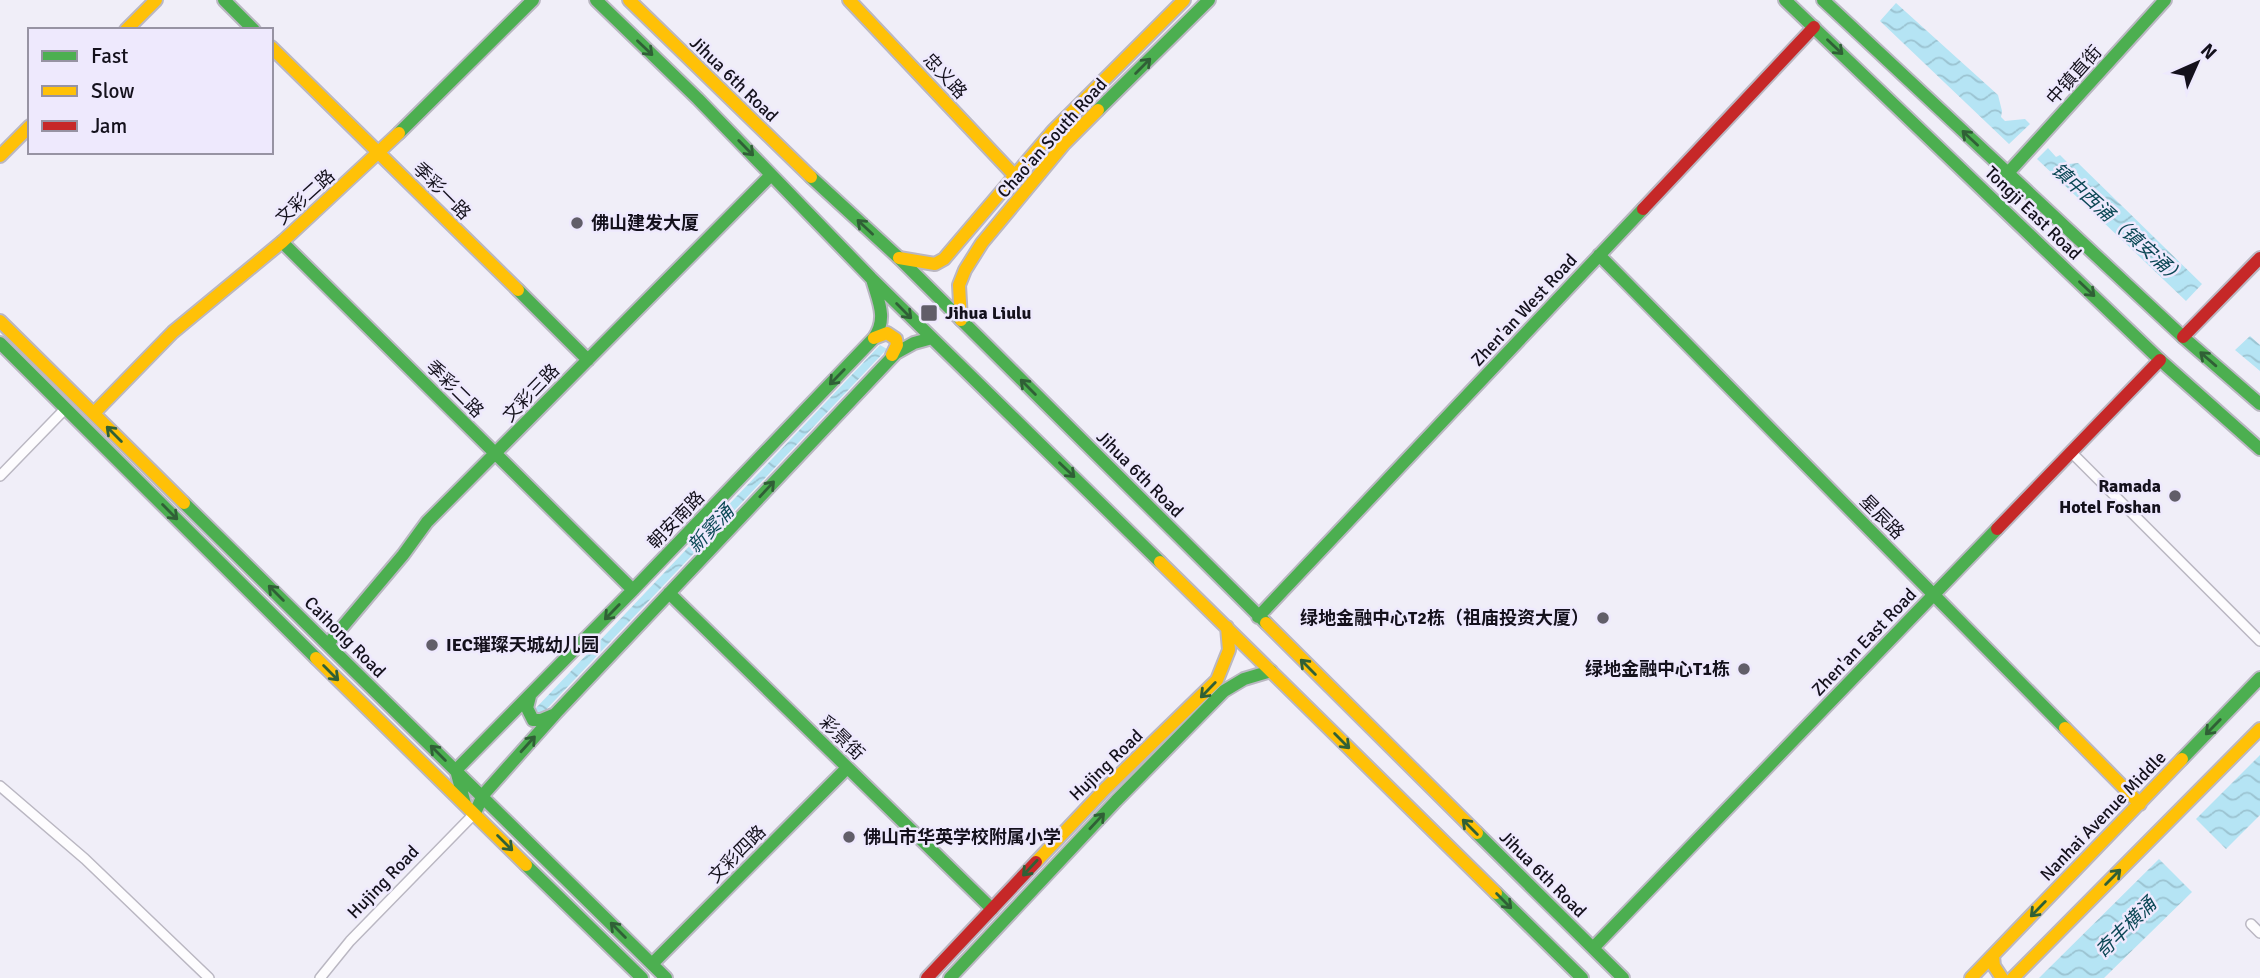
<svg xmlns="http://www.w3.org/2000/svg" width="2260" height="978" font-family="Signika,'Noto Sans SC',sans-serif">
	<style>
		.water { fill: url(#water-waves) }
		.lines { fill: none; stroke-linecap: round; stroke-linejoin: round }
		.street-casing { stroke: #bab7c2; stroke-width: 12 }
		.fast-casing { stroke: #bab7c2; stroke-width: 16 }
		.slow-casing { stroke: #bab7c2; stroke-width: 16 }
		.jam-casing { stroke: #bab7c2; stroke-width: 16 }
		.street { stroke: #fdfcfe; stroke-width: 9 }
		.fast { stroke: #4caf50; stroke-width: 12 }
		.slow { stroke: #ffc107; stroke-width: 12 }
		.jam { stroke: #c62828; stroke-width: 12 }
		.oneway { stroke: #306036 }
		.poi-dot { fill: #615e69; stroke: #eee9fd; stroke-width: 2.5 }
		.labels { text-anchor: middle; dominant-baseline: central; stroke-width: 5; stroke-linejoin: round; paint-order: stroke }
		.street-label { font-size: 18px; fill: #14111c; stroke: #eee9fd }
		.poi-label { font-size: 18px; font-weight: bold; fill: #14111c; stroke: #eee9fd; text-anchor: start }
		.water-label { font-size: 19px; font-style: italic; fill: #0b4755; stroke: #eee9fd }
	</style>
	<defs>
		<pattern id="water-waves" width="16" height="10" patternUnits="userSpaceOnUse" patternTransform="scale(1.75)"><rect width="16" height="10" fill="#b5e4f4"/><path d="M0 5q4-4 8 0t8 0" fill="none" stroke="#9bc3d1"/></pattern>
	</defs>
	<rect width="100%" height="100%" fill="#f0eef8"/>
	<path class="water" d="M1896,3L1998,95L2002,111L2001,117L2005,121L2025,119L2030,124L2009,144L1880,21Z
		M2048,148L2056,157L2060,155L2069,164L2078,163L2202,284L2186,301L2037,159Z
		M2250,336L2260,345V371L2235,350Z
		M880,345L887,349L541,715L535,709Z
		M2260,755V815L2226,849L2196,819Z
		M2159,859L2192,892L2104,978H2039Z"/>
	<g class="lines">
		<g class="street-casing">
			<path id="street" d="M2071,452L2260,641
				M0,476L66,408
				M0,786L85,859L209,978
				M2251,924L2260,933
				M320,978L350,941L475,813"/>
		</g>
		<g class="fast-casing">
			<path id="fast" d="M224,0L254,30
				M596,0L698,99L871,278L1160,562
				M1785,0L2160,360L2260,449
				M1823,0L2183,337L2260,404
				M1098,110L1209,0
				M399,133L533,0
				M2008,173L2165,0
				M811,177L899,258L1266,623
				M282,242L633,590
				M1599,255L2065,728
				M518,290L588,360
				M0,343L316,658
				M184,503L666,978
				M669,593L992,909
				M1258,617L1643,209
				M328,644L403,555L427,522L770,176
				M530,696L527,708L533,720H541L553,715
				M2182,759L2260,678
				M465,804L456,770L633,590L874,338C888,318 878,301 872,279
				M475,813L483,795L556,713L896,353L914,343L932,338
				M1477,833L1623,978
				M526,865L642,978
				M1496,893L1582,978
				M1593,948L1997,529
				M652,964L847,768
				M950,978L1116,801L1224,691L1244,679L1271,671"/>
		</g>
		<g class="slow-casing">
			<path id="slow" d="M629,0L811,177
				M849,0L1015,176
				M126,30L156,0
				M271,47L518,290
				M0,156L30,126
				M899,258L935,264L944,259L1053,131L1184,0
				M961,320L959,285L965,270L982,243L1065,143L1098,110
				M0,321L184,503
				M874,338L887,333L896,339L897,345L892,355
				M94,413L173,332L282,242L399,133
				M1160,562L1496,893
				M1266,623L1477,833
				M316,658L526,865
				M2065,728L2140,804
				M1036,862L1105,789L1217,680L1229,650L1227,627
				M1993,956L1994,966L2002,978
				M1971,978L2182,759
				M2013,978L2260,729"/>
		</g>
		<g class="jam-casing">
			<path id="jam" d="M1643,209L1814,27
				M2183,337L2260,258
				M1997,529L2160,360
				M927,978L1036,862"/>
		</g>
		<use href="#street" class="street"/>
		<use href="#fast" class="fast"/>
		<use href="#slow" class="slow"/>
		<use href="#jam" class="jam"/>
	</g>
	<defs><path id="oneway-shaft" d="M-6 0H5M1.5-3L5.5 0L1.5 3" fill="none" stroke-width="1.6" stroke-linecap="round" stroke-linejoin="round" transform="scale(1.75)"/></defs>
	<g class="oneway">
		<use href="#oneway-shaft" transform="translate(1835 47) rotate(44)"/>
		<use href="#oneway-shaft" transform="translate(645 48) rotate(44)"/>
		<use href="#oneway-shaft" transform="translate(1143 66) rotate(-45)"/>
		<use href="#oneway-shaft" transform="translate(1970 138) rotate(-137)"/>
		<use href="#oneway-shaft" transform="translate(746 148) rotate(46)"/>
		<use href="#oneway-shaft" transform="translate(865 227) rotate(-137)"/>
		<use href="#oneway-shaft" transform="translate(2087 289) rotate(44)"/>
		<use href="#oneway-shaft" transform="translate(904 311) rotate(45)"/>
		<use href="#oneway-shaft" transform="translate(2208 359) rotate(-139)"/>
		<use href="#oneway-shaft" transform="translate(837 377) rotate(134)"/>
		<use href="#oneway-shaft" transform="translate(1028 387) rotate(-135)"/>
		<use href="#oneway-shaft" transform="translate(114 434) rotate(-135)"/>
		<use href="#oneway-shaft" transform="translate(1067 470) rotate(44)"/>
		<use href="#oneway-shaft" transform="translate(767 489) rotate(-47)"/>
		<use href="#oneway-shaft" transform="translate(170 512) rotate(45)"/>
		<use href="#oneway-shaft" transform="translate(276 593) rotate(-135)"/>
		<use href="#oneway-shaft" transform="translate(612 612) rotate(134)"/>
		<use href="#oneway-shaft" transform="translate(1308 667) rotate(-135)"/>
		<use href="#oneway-shaft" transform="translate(331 673) rotate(45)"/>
		<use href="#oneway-shaft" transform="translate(1208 690) rotate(134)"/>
		<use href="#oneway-shaft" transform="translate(2213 727) rotate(134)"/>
		<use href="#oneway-shaft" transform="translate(1342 741) rotate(45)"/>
		<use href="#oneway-shaft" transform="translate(528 744) rotate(-48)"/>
		<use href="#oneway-shaft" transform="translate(438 753) rotate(-135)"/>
		<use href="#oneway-shaft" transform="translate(1097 821) rotate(-47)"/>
		<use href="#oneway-shaft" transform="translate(1470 827) rotate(-135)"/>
		<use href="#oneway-shaft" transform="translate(505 843) rotate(45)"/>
		<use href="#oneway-shaft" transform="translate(1030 868) rotate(133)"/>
		<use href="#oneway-shaft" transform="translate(2113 877) rotate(-45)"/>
		<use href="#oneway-shaft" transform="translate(1504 901) rotate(45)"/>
		<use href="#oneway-shaft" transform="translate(2038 909) rotate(134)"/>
		<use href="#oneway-shaft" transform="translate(618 930) rotate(-135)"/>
	</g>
	<g class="poi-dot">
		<circle cx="577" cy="223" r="7"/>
		<rect x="920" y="304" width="18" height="18" rx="3.5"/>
		<circle cx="2175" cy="496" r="7"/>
		<circle cx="1603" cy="618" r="7"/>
		<circle cx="432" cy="645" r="7"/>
		<circle cx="1744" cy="669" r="7"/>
		<circle cx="849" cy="837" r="7"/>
	</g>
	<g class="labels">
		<g class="street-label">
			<text transform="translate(2074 75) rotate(-48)">中镇直街</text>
			<text transform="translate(945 76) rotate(47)">忠义路</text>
			<text transform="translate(734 79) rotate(44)">Jihua 6th Road</text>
			<text transform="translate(1052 138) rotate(-48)">Chao'an South Road</text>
			<text transform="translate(442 191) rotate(45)">季彩一路</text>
			<text transform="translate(305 197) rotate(-42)">文彩二路</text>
			<text transform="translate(2033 213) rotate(44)">Tongji East Road</text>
			<text transform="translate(1524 310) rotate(-47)">Zhen'an West Road</text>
			<text transform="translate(455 389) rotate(45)">季彩二路</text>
			<text transform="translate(531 393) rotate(-46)">文彩三路</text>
			<text transform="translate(1140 474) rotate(45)">Jihua 6th Road</text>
			<text transform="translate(1882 517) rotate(45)">星辰路</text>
			<text transform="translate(676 520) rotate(-46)">朝安南路</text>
			<text transform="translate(345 637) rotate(45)">Caihong Road</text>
			<text transform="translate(1864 642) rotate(-46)">Zhen'an East Road</text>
			<text transform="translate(842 738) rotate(44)">彩景街</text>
			<text transform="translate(1106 765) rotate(-44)">Hujing Road</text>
			<text transform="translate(2103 816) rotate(-46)">Nanhai Avenue Middle</text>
			<text transform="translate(737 854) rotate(-45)">文彩四路</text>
			<text transform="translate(1543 874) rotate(45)">Jihua 6th Road</text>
			<text transform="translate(383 882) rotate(-46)">Hujing Road</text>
		</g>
		<g class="poi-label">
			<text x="591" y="223">佛山建发大厦</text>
			<text x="945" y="313">Jihua Liulu</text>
			<text x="2161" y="486" text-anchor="end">Ramada<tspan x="2161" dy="21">Hotel Foshan</tspan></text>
			<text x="1589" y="618" text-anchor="end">绿地金融中心T2栋（祖庙投资大厦）</text>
			<text x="446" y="645">IEC璀璨天城幼儿园</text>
			<text x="1730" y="669" text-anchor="end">绿地金融中心T1栋</text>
			<text x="863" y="837">佛山市华英学校附属小学</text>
		</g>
		<g class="water-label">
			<text transform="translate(2118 224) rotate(42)">镇中西涌（镇安涌）</text>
			<text transform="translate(711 529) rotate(-47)">新窦涌</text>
			<text transform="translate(2126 928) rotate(-45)">奇丰横涌</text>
		</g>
	</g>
	<rect x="28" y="28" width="245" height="126" fill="#eee9fd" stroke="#9793a3" stroke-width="2"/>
	<rect x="42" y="51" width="35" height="10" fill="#4caf50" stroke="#9793a3" stroke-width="2"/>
	<text x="91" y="63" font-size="21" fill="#14111c">Fast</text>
	<rect x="42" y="86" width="35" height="10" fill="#ffc107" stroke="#9793a3" stroke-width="2"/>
	<text x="91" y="98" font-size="21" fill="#14111c">Slow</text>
	<rect x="42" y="121" width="35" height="10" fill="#c62828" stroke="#9793a3" stroke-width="2"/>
	<text x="91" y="133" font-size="21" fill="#14111c">Jam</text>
	<g transform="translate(2197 63) rotate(45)" stroke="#eee9fd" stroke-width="5" paint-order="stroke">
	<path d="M0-5L12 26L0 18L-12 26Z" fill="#14111c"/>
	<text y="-10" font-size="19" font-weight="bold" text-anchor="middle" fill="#14111c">N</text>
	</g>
</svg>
